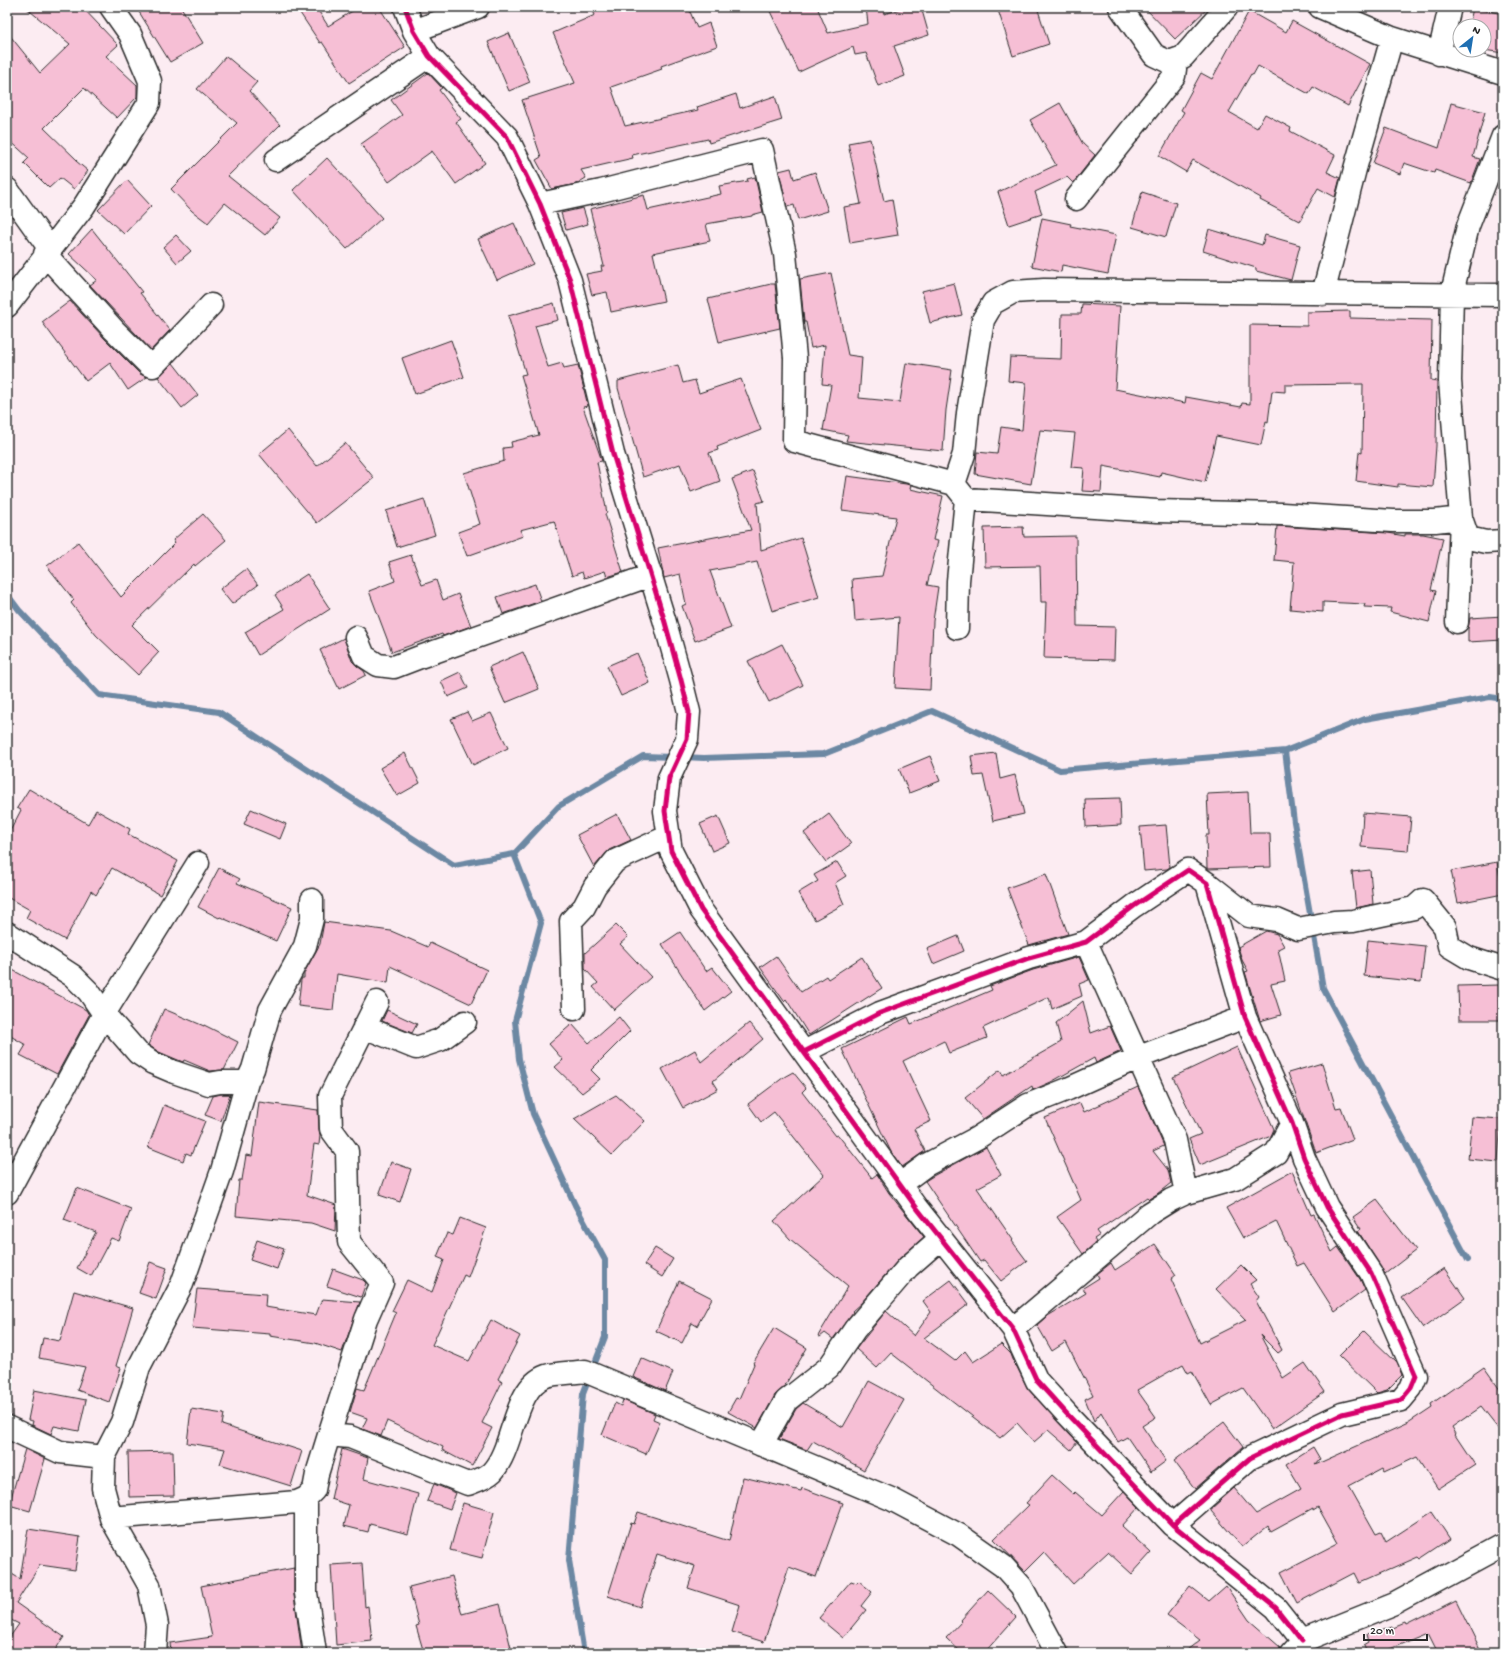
<svg xmlns="http://www.w3.org/2000/svg" width="1510" height="1660" font-family="'Gochi Hand',sans-serif">
	<style>
		.lines { fill: none; stroke-linecap: round; stroke-linejoin: round }
		.stream { stroke: #6c88a3; stroke-width: 6 }
		.building { fill: #f6bfd5; stroke: #2b2b2b }
		.minor-casing { stroke: #2b2b2b; stroke-width: 25 }
		.minor { stroke: #fff; stroke-width: 22 }
		.cycleway-casing { stroke: #fff; stroke-width: 8 }
		.cycleway { stroke: #d6006c; stroke-width: 5 }
	</style>
	<rect width="100%" height="100%" fill="#fcecf2"/>
	<filter id="ink" filterUnits="userSpaceOnUse"><feTurbulence type="fractalNoise" baseFrequency=".025" numOctaves="2"/><feDisplacementMap in="SourceGraphic" scale="8" xChannelSelector="R" yChannelSelector="G"/><feConvolveMatrix kernelMatrix="1 2 1 2 8 2 1 2 1" color-interpolation-filters="sRGB"/></filter>
	<g filter="url(#ink)">
		<g class="lines">
			<path class="stream" d="M7,594L19,610L99,695L219,712L454,865L514,854L559,806L643,756L673,757
				M1285,751L1294,822L1323,988L1468,1260
				M682,757L704,758L824,754L932,711L1060,770L1285,751L1365,719L1490,697L1503,699
				M514,854L541,923L515,1021L519,1059L533,1114L575,1205L605,1260V1337L583,1394L569,1560L584,1653"/>
		</g>
		<path class="building" d="M25,7H82L118,45L106,56L137,85V97L117,118L84,88L44,128L77,160L76,161L88,171L74,189L60,178L49,188L24,163L29,158L7,138V32L40,73L70,44Z
			M136,7H181L203,43L170,62Z
			M296,7H316L328,26L359,7H379L405,47L349,83L322,42L320,43Z
			M591,7H688L697,28L709,23L717,46L661,66L662,69L611,87L625,126L698,110L697,107L736,94L740,108L775,96L782,120L709,143L708,139L632,155L633,158L581,170L586,178L576,184L552,189L536,160L541,157L522,100L575,83L553,33L595,15Z
			M768,7H817L828,33L868,24L866,7H884V14L907,7H921L929,35L894,46L905,76L878,86L866,53L855,55L853,47L799,72Z
			M997,7H1037L1049,44L1013,56Z
			M1144,7H1209L1175,39Z
			M1473,8L1503,14V53L1484,50V26H1469Z
			M1249,11L1286,32L1292,21L1370,64L1348,106L1313,87L1309,94L1258,66L1253,75L1251,74L1229,112L1257,128L1265,114L1291,128L1290,131L1335,155L1327,172L1340,178L1335,197L1318,188L1300,221L1260,200L1261,198L1193,160L1186,172L1159,156L1184,112L1181,110L1201,73L1212,79Z
			M509,33L530,82L509,91L488,42Z
			M226,56L257,82L249,91L280,125L228,176L280,218L265,235L225,203L208,223L192,211L171,189L237,123L197,89Z
			M428,73L442,88L439,90L461,119L456,122L485,163L456,184L432,151L389,182L361,144L402,115L391,100Z
			M1060,103L1083,144L1095,155L1073,183L1067,177L1035,192L1042,214L1009,225L998,192L1056,165L1030,120Z
			M1451,103L1485,112L1473,157L1480,159L1471,183L1435,170L1434,173L1404,163L1400,174L1373,163L1386,128L1439,148Z
			M870,139L884,201L892,199L898,235L850,243L844,207L861,204L848,143Z
			M327,158L382,218L347,249L293,190Z
			M791,168L794,179L815,172L828,211L798,220L794,205L787,207L779,171Z
			M755,177L763,212L752,215V216L706,224L710,241L653,253L664,301L611,312L607,292L592,295L586,274L602,271L601,266H604L590,209L644,195L648,210L721,194L719,186L748,181L747,179Z
			M127,180L151,206L124,234L98,210Z
			M1142,192L1176,203L1166,237L1132,227Z
			M583,208L588,224L566,230L561,213Z
			M1042,218L1071,224L1070,226L1116,235L1108,274L1062,265L1061,272L1032,266Z
			M514,223L533,264L497,280L478,239Z
			M92,229L142,292L140,293L170,330L151,350L90,285L97,280L69,254Z
			M1209,229L1262,245L1265,235L1300,245L1291,280L1256,271V268L1203,251Z
			M176,235L191,251L177,263L163,247Z
			M831,273L848,355L862,357L859,398L900,402L906,363L952,370L946,410L943,451L846,441L848,435L823,430L831,385L822,384L825,345L811,348L806,322H804L800,279Z
			M954,283L962,315L930,323L922,291Z
			M771,284H775L780,328L719,342L708,299Z
			M70,301L105,339L140,374L147,377L128,390L110,363L86,381L42,322Z
			M554,303L558,320L535,326L548,367L562,363L564,368L578,365L588,406L583,407L602,461L597,462L607,513L605,514L623,572L607,577L605,571L584,578L582,572L572,576L554,521L520,530L523,536L467,556L458,532L480,524L464,473L504,461L503,448L512,447L511,442L539,435L521,375L526,374L508,316Z
			M1082,304L1120,306L1115,389L1185,403L1186,397L1241,407L1242,403L1250,404V325L1307,326V312L1350,311V318L1432,320L1431,380L1437,381L1436,446L1433,487L1398,484V487L1356,481L1359,452L1362,453L1363,384L1285,385V392L1272,391L1268,422L1266,421L1261,445L1216,436L1205,482L1161,472L1160,477L1103,466L1101,492L1082,491L1084,468L1071,467L1075,433L1040,430L1031,484L975,474L977,452L997,454L1001,427L1022,430L1026,383L1008,381L1010,357L1061,359L1062,314H1081Z
			M451,340L464,377L415,394L402,358Z
			M173,363L198,395L182,408L158,377Z
			M678,365L683,383L695,380L699,393L741,379L761,430L717,447L718,450L709,453L720,481L691,492L680,464L643,477L618,388V381Z
			M288,430L317,466L345,443L374,478L317,523L259,454Z
			M753,471L764,501L757,503L761,550L801,538L819,597L772,611L757,562L710,571L731,628L695,641L682,606L686,604L680,574L664,578L658,548L751,530L732,479Z
			M847,476L906,484L911,485L910,489L943,496L933,540L938,541L927,585L938,587L933,621L930,690L895,688L899,617L855,621L852,579L882,576L896,517L842,510Z
			M424,499L435,535L397,547L386,511Z
			M203,514L226,540L195,566L194,564L132,625L159,652L138,675L96,635L71,603L74,600L47,566L78,542L121,597L175,543L173,540Z
			M1277,526L1388,533L1405,536V534H1423L1443,538L1431,590L1436,591L1429,622L1390,612L1391,608L1364,607L1365,604L1323,602V612L1290,609L1294,562L1274,560Z
			M1023,527L1024,537L1076,536L1077,626L1115,627L1114,660L1044,658L1046,602H1041L1040,566L985,567L984,528Z
			M411,555L422,585L436,580L443,600L458,594L471,626L443,636L442,634L392,652L369,591L395,581L389,562Z
			M246,569L258,585L232,604L220,589Z
			M307,574L330,609L258,655L245,632L284,609L275,595Z
			M535,584L541,601L503,614L497,597Z
			M1503,616V640L1468,642V629L1470,618Z
			M344,638L352,661L357,666L364,671L366,675L339,689L320,650Z
			M782,644L803,685L769,702L748,661Z
			M523,652L539,689L505,703L489,667Z
			M637,653L650,683L621,696L607,666Z
			M460,672L468,688L448,697L441,681Z
			M467,712L472,721L491,713L508,748L473,765L451,719Z
			M405,753L420,783L397,796L380,768Z
			M996,753L1000,779L1015,775L1024,814L993,821L983,775L974,776L971,756Z
			M930,756L940,781L909,793L899,769Z
			M29,789L88,824L96,810L130,829L128,834L178,861L160,895L112,868L96,895L91,891L65,940L26,918L30,910L7,897V837L21,810L17,808Z
			M1248,792L1250,833H1270L1271,867L1209,869L1207,868L1206,835H1209L1207,794Z
			M1120,798L1121,825L1086,827L1085,799Z
			M251,809L286,824L280,839L244,824Z
			M1363,813L1411,817L1408,851L1361,847Z
			M617,814L631,840L609,850L594,867L577,835Z
			M829,814L851,844L826,862L804,833Z
			M718,816L730,843L712,851L700,824Z
			M1166,825L1170,867L1167,869L1144,871L1140,827Z
			M837,862L846,876L835,883L844,904L815,920L798,893L818,881L814,875Z
			M1497,862L1503,894L1458,903L1451,871Z
			M219,868L240,879L237,883L292,907L276,941L220,917L219,918L198,907Z
			M1370,870L1373,904L1356,908L1352,872Z
			M1046,874L1068,934L1029,945L1007,888Z
			M324,922L391,931L428,947L430,943L487,970L471,1004L390,966L388,983L337,974L333,1010L298,1006L301,980L302,978H304V973L320,944Z
			M616,925L628,937L620,944L651,977L614,1010L593,987L598,983L585,969V953Z
			M1266,931L1277,934L1284,946L1278,949L1285,981L1271,984L1281,1015L1260,1021L1245,972L1248,971L1242,960L1238,947Z
			M680,932L706,971L712,967L731,991L705,1011L662,944Z
			M958,936L964,951L933,964L927,949Z
			M1368,940L1425,946L1421,982L1364,976Z
			M776,956L801,992L826,976L828,979L862,957L882,988L809,1035L786,999L784,1001L760,967Z
			M1079,957L1089,980L1079,984L1082,996L1052,1009L1049,997L983,1028L987,1038L969,1045L949,1053L944,1041L903,1061L931,1121L914,1129L925,1151L902,1167L891,1152L842,1049L908,1017L911,1024L992,990L990,986L998,983L1033,970Z
			M7,967L86,1010L89,1015L57,1074L20,1055L26,1045L7,1034Z
			M1499,985L1500,1020H1459L1458,986Z
			M1083,1001L1091,1033L1110,1026L1121,1051L1096,1063L1094,1058L1051,1082L1033,1090L1032,1086L983,1119L965,1098L1000,1070L1003,1075L1061,1042L1056,1023Z
			M164,1009L204,1026V1025L238,1042L224,1070L210,1071L184,1060L183,1062L178,1060L159,1052L148,1045Z
			M387,1010L417,1024L412,1033L382,1021Z
			M619,1017L630,1031L591,1070L600,1079L582,1093L555,1067L563,1060L549,1044L572,1024L589,1043Z
			M749,1023L763,1039L713,1081L718,1089L683,1108L662,1069L695,1050L701,1062Z
			M1237,1047L1274,1129L1271,1136L1200,1165L1189,1139L1201,1134L1173,1077Z
			M1322,1063L1336,1108L1341,1107L1353,1139L1316,1153L1288,1073Z
			M793,1072L806,1088L802,1092L836,1136L838,1135L872,1178L877,1174L889,1193L924,1237L899,1259L861,1303L852,1311L853,1312L833,1339L825,1333L820,1337L818,1336L848,1286L790,1239L774,1221L824,1175L774,1112L761,1122L748,1104L784,1077Z
			M1138,1087L1163,1144L1164,1146L1153,1151L1168,1170L1171,1183L1157,1194L1149,1199L1147,1197L1097,1231L1100,1235L1094,1239L1096,1242L1083,1254L1057,1217L1081,1200L1045,1118L1080,1103L1084,1112Z
			M221,1094H230L221,1121L205,1115L213,1096Z
			M616,1095L645,1121L612,1155L574,1119Z
			M259,1102L318,1110L319,1129L320,1135L319,1145L314,1144L307,1195L336,1205L335,1231L311,1223L236,1216L239,1180H242L246,1155L252,1156Z
			M164,1105L205,1121L191,1155L186,1153L183,1161L148,1147Z
			M1472,1117L1501,1119L1498,1162L1468,1159Z
			M986,1147L1001,1175L977,1188L1013,1240L1012,1241L1027,1261L1001,1281L984,1260L980,1262L925,1181L933,1176Z
			M391,1162L411,1169L400,1202L379,1195Z
			M1292,1171L1311,1215L1314,1214L1332,1252L1338,1247L1360,1279L1365,1290L1335,1312L1304,1263L1297,1266L1276,1221L1243,1238L1226,1208Z
			M77,1188L131,1209L119,1241L111,1238L91,1276L77,1268L96,1232L64,1220Z
			M1377,1200L1416,1250L1385,1274L1358,1231L1361,1229L1353,1217Z
			M460,1218L486,1228L468,1277L464,1275L432,1345L469,1361L491,1320L520,1336L498,1379L502,1382L482,1423L492,1428L472,1466L442,1450L443,1447L387,1421L381,1436L362,1429L367,1418L350,1412L357,1388L364,1390L396,1313L392,1311L407,1280L432,1292L444,1260L437,1257L447,1233L453,1235Z
			M257,1240L284,1249L277,1269L250,1260Z
			M1155,1244L1176,1275L1171,1279L1200,1343L1246,1320L1216,1289L1241,1265L1256,1280L1250,1284L1259,1297L1256,1301L1282,1350L1278,1353L1260,1335L1283,1378L1305,1363L1325,1392L1272,1429L1243,1388L1211,1405L1192,1371L1188,1373L1183,1364L1137,1390L1156,1417L1142,1426L1166,1461L1151,1472L1127,1437L1118,1442L1101,1412L1094,1421L1085,1399L1093,1395L1066,1342L1052,1351L1037,1325L1046,1317L1086,1293L1083,1288L1099,1278L1097,1274L1111,1263L1115,1270Z
			M655,1248L673,1259L662,1277L644,1265Z
			M150,1262L167,1268L156,1299L139,1293Z
			M1444,1268L1465,1298L1423,1328L1402,1298Z
			M333,1269L363,1280L366,1283L361,1297L327,1286Z
			M951,1280L969,1304L924,1338L955,1361L965,1351L973,1362L1001,1344L1011,1354L1014,1362L1013,1363L1017,1367L1028,1389L1077,1442L1071,1450L1048,1430L1034,1442L1017,1423L1000,1438L891,1353L877,1368L856,1349L886,1311L914,1336L931,1312L923,1301Z
			M679,1281L712,1298L697,1326L692,1323L682,1343L656,1331Z
			M197,1289L266,1294L265,1307L316,1315L322,1299L360,1302L342,1352L315,1343L270,1336V1334L192,1328Z
			M74,1291L133,1308L116,1366L121,1368L109,1402L77,1390L85,1367L39,1358L43,1338L60,1341Z
			M774,1328L807,1348L784,1387L775,1395L757,1428L728,1412L736,1398L739,1399L754,1364L753,1363Z
			M1364,1331L1397,1363L1402,1375L1387,1390L1377,1393L1339,1356Z
			M641,1358L673,1372L665,1391L633,1377Z
			M1484,1367L1503,1394V1435L1481,1407L1452,1427L1456,1434L1455,1435L1475,1465L1438,1489L1417,1457L1385,1472L1383,1468L1349,1486L1376,1534L1381,1532L1386,1542L1432,1512L1450,1539L1420,1559L1418,1557L1359,1583L1354,1573L1297,1603L1281,1572L1338,1543L1318,1507L1313,1510V1508L1271,1531L1268,1526L1242,1547L1211,1511V1509L1234,1488L1256,1514L1301,1489L1286,1464L1313,1447L1320,1459L1315,1465L1408,1423L1432,1407L1431,1404Z
			M869,1381L904,1400L864,1470L813,1441L807,1450L779,1439L796,1409L803,1403L843,1427Z
			M34,1390L86,1400L79,1431L54,1426L51,1434L32,1425L33,1421L28,1420Z
			M623,1400L655,1414L653,1419L660,1422L646,1454L602,1435L615,1403L621,1406Z
			M191,1409L224,1414L222,1425L302,1451L291,1486L220,1464L225,1449L187,1443Z
			M1224,1422L1243,1447L1195,1489L1174,1461Z
			M25,1449L45,1459L30,1511L9,1505Z
			M342,1449L368,1458L364,1479L418,1494L408,1534L370,1524L368,1532L344,1526L349,1505L331,1499Z
			M173,1451L174,1496L129,1497L128,1452Z
			M1052,1475L1073,1494L1075,1492L1102,1515L1124,1491L1139,1507L1122,1526L1151,1553L1132,1574L1108,1552L1073,1584L1044,1552L1025,1571L994,1539L1029,1505L1026,1503Z
			M743,1477L801,1491L802,1488L843,1503L816,1577L789,1567L764,1642L732,1632L740,1605L688,1588L695,1566L657,1554L640,1607L608,1596L631,1523L634,1524L638,1512L729,1541Z
			M434,1484L456,1493L450,1509L427,1501Z
			M463,1503L494,1512L482,1558L450,1550Z
			M28,1529L80,1537L75,1570L40,1565L16,1603L64,1637L53,1653H7V1641L19,1624L7,1618V1571L20,1579Z
			M362,1563L365,1607L368,1606L372,1641L336,1645L331,1565Z
			M294,1568V1595L302,1653H171L170,1643L212,1637L201,1586Z
			M452,1576L462,1614L500,1604L511,1648L490,1653H424L416,1626L419,1625L409,1587Z
			M851,1581L857,1583L859,1581L872,1592L861,1606L866,1610L843,1638L819,1618Z
			M1190,1586L1209,1601L1226,1586L1249,1620L1280,1647L1279,1653H1183L1200,1640L1167,1615Z
			M988,1590L1016,1617L984,1653H962L946,1638L962,1621L961,1620Z
			M1456,1600L1482,1653H1438L1428,1633L1380,1653H1367L1364,1646L1369,1643L1367,1635L1392,1626L1393,1628L1405,1623L1406,1625Z"/>
		<g class="lines">
			<g class="minor-casing">
				<path id="minor" d="M405,7L414,31L429,56L507,137L540,204L570,280L613,454L664,619L681,680L689,712L687,739L669,778L665,811L671,851L701,910L916,1207L1013,1329L1037,1381L1067,1414L1173,1525L1276,1608L1302,1641
					M1320,7L1392,38L1503,73
					M414,31L478,7
					M1439,54L1450,7
					M1169,62L1183,57L1227,7
					M276,160L429,56
					M7,189L50,249
					M1076,199L1174,76L1175,69L1169,62L1154,55L1120,7
					M540,204L601,191L762,150L785,254L795,358L794,441L954,484L966,499L958,581L957,628
					M45,254L114,330L149,365L153,366L211,305
					M1323,294L1355,169L1392,38
					M7,306L84,206L149,103L150,81L130,34L111,7
					M954,484L964,454L968,413L983,320L993,303L1013,292L1044,290L1503,295
					M966,499L1157,511L1282,514L1393,521H1435L1461,518
					M1461,518L1468,538L1486,542L1503,541
					M1457,622L1461,518L1450,381L1452,293L1468,226L1503,136
					M356,637L364,656L378,665L394,667L420,657L651,575
					M1207,883L1249,916L1277,920L1298,929L1334,922L1353,921L1414,908L1423,900L1445,927L1449,946L1469,958L1503,969
					M7,933L73,976L89,992L104,1014L138,1053L153,1063L174,1072L209,1084L220,1082H247
					M1086,942L1175,1140L1186,1193
					M574,1009L571,921L584,907L595,886L615,861L669,836
					M364,1027L416,1048L440,1040L465,1022
					M804,1052L880,1013L1029,958L1086,942L1134,906L1188,870L1207,883L1245,1017L1292,1123L1304,1158L1327,1207L1371,1273L1416,1376L1411,1388L1401,1400L1342,1414L1250,1458L1173,1525
					M899,1185L926,1165L977,1138L1028,1105L1068,1089L1139,1057L1245,1017
					M7,1193L104,1014L198,863
					M1013,1329L1150,1213L1171,1200L1186,1193L1235,1179L1276,1153L1292,1123
					M7,1427L60,1452L104,1457
					M329,1435L366,1319L382,1283L349,1242L347,1151L331,1129L330,1096L377,1002
					M761,1445L786,1401L829,1367L855,1329L908,1267L941,1238
					M306,1498V1593L315,1653
					M111,1518L297,1502L306,1498L314,1490L317,1474L329,1435L350,1437L468,1484C476,1481 486,1478 492,1472C515,1447 513,1388 546,1376C556,1373 574,1373 585,1371L891,1499L959,1535L1003,1566L1021,1586L1057,1653
					M155,1653L157,1625L149,1585L111,1518L103,1488L104,1457L122,1422L139,1367L182,1284L222,1171L247,1082L253,1069L270,1010L305,946L312,919V900
					M1291,1653L1302,1641L1394,1604L1503,1545"/>
			</g>
			<use href="#minor" class="minor"/>
			<g class="cycleway-casing">
				<path id="cycleway" d="M405,7L414,31L429,56L507,137L540,204L570,280L613,454L664,619L681,680L689,712L687,739L669,778L665,811L671,851L701,910L916,1207L1013,1329L1037,1381L1067,1414L1173,1525L1276,1608L1302,1641
					M804,1052L880,1013L1029,958L1086,942L1134,906L1188,870L1207,883L1245,1017L1292,1123L1304,1158L1327,1207L1371,1273L1416,1376L1411,1388L1401,1400L1342,1414L1250,1458L1173,1525"/>
			</g>
			<use href="#cycleway" class="cycleway"/>
		</g>
	</g>
	<rect width="1510" height="1660" fill="none" stroke="#fff" stroke-width="24"/>
	<rect x="12" y="12" width="1486" height="1636" fill="none" stroke="#2b2b2b" stroke-width="1.5" filter="url(#ink)"/>
	<g transform="translate(1472 38) rotate(30)"><circle r="19" fill="#ffffff" stroke="#aaaaaa"/>
	<path d="M0-3L7 15L0 10L-7 15Z" fill="#1f6fb2"/>
	<text y="-6" font-size="11" font-weight="bold" text-anchor="middle" fill="#2b2b2b">N</text>
	</g>
	<path d="M1364 1634v6h63v-6" fill="none" stroke="#2b2b2b" stroke-width="2"/>
	<text x="1370" y="1634" font-size="12" fill="#2b2b2b" stroke="#ffffff" stroke-width="3" paint-order="stroke">20 m</text>
</svg>
